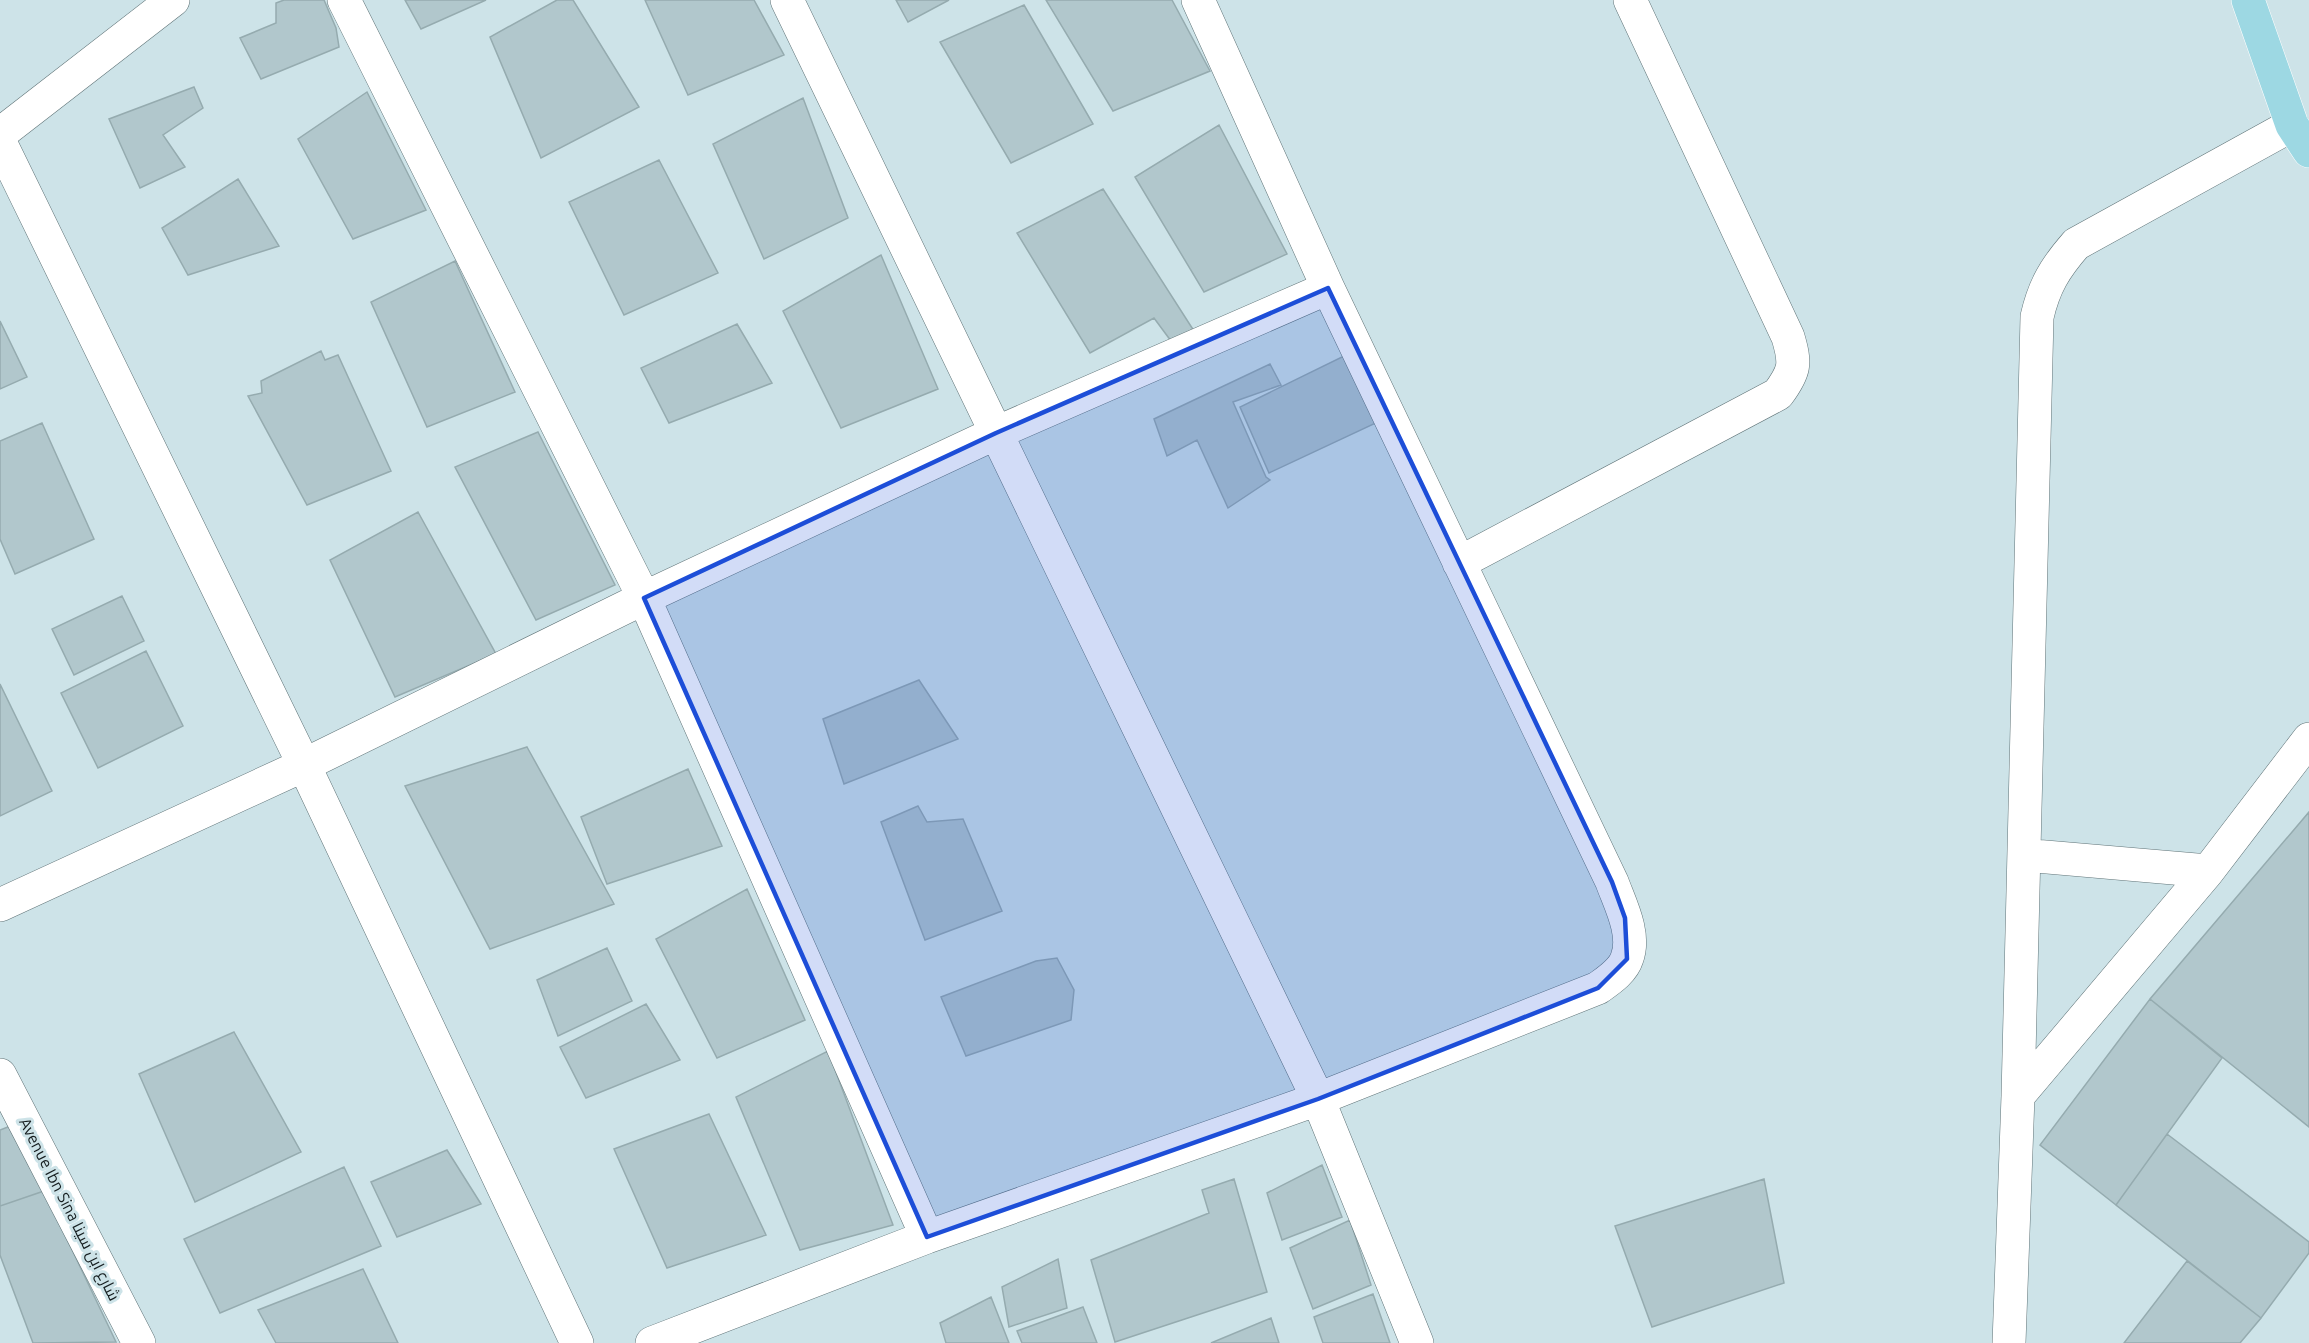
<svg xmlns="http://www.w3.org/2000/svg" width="2309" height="1343" font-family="Ubuntu,Cairo,sans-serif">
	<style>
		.building { fill: #b1c7cc; stroke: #95abaf; stroke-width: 1.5 }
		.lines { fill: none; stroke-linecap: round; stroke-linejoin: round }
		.minor-casing { stroke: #607478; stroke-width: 34 }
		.tertiary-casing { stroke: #607478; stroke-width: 34 }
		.primary-casing { stroke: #fff; stroke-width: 34 }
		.minor { stroke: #fff; stroke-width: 33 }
		.tertiary { stroke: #fff; stroke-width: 33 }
		.primary { stroke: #9dd8e3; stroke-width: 33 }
		.marked { fill: #1d4ed8; fill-opacity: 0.2; stroke: #1d4ed8; stroke-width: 4.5; stroke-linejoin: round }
		.labels { text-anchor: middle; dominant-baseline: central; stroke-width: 6; stroke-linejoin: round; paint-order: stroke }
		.street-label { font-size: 16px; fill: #151d1f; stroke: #cde3e8 }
	</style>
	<rect width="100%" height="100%" fill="#cde3e8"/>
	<path class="building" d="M284,0H324L336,28L339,47L261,79L240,38L276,23V3Z
		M405,0H486L421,29Z
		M557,0H573L639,107L541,158L490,37Z
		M645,0H754L784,55L688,95Z
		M896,0H949L908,22Z
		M1046,0H1172L1210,71L1113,111Z
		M1024,5L1093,124L1011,163L940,42Z
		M194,87L203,108L163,135L185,167L140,188L109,119Z
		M367,92L426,210L353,239L298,139Z
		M803,98L848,218L764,259L713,144Z
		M1219,125L1287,254L1204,292L1135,177Z
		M659,160L718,273L624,315L569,202Z
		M238,179L279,246L188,275L162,228Z
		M1103,189L1194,331L1171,341L1154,318L1090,353L1017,233Z
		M881,255L938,389L841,428L783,311Z
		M455,261L515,392L427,427L371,302Z
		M0,321L27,377L0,389Z
		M737,324L772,383L669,423L641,368Z
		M321,351L325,360L338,355L391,471L307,505L248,396L262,393L261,381Z
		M1346,355L1378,422L1269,473L1240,407Z
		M1270,364L1281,385L1233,402L1266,477L1270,480L1228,508L1197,440L1167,456L1154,419Z
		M42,423L94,539L15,574L0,539V441Z
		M538,432L615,585L536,620L455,467Z
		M418,512L496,654L395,697L330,560Z
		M122,596L144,641L74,675L52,629Z
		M146,651L183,726L98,768L61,693Z
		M919,680L958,739L844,784L823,719Z
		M0,684L52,791L0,816Z
		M527,747L614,904L490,949L405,786Z
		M688,769L722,846L607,884L581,817Z
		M918,806L927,822L963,819L1002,911L925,940L881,822Z
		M2309,812V1127L2150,999Z
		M747,889L805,1020L717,1058L656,939Z
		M607,948L632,1001L558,1036L537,980Z
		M1057,958L1074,990L1071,1020L966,1056L941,997L1036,961Z
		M2150,999L2222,1058L2116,1205L2040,1145Z
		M646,1004L680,1060L586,1098L560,1047Z
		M234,1032L301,1152L195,1202L139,1074Z
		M828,1051L893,1225L800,1250L736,1097Z
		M709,1114L766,1235L667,1268L614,1149Z
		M13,1125L44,1191L0,1206V1130Z
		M2167,1134L2309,1242V1253L2261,1318L2116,1205Z
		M447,1150L481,1204L397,1237L371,1182Z
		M1322,1165L1342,1217L1282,1240L1267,1193Z
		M344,1167L381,1246L220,1313L184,1239Z
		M1234,1179L1267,1292L1115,1342L1091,1260L1209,1213L1202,1190Z
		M1764,1179L1784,1283L1652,1327L1615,1226Z
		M44,1191L116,1342L33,1343L0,1255V1206Z
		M1350,1220L1371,1285L1313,1309L1290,1248Z
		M1058,1259L1067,1308L1009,1327L1002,1287Z
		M2187,1261L2261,1318L2240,1343H2124Z
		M363,1269L398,1343H276L258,1310Z
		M1373,1294L1390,1343H1323L1314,1317Z
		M991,1297L1009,1343H946L940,1323Z
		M1083,1307L1097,1343H1022L1017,1331Z
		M1271,1318L1279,1343H1211Z"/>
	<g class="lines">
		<g class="minor-casing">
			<path id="minor" d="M344,0L644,598L927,1237
				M787,0L1318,1099L1417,1343
				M0,134L173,0
				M0,142L304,765L577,1343
				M1459,563L1778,394C1795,371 1796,364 1788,337L1630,0
				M2024,855L2208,871
				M0,905L304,765L644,598L996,433L1328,288
				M2018,1096L2208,871L2309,739
				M652,1343L927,1237L1318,1099L1598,988C1609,980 1623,971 1627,958C1636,934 1620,904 1612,882L1328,288L1198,0
				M2009,1343L2018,1096L2037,317C2044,286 2055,268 2076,244L2292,125"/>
		</g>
		<g class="tertiary-casing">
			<path id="tertiary" d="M0,1075L139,1343"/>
		</g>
		<g class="primary-casing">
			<path id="primary" d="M2248,0L2292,125L2309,151"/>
		</g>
		<use href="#minor" class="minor"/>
		<use href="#tertiary" class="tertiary"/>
		<use href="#primary" class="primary"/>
	</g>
	<path class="marked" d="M1328,288L1612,882L1625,918L1627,959L1598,988L1318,1099L927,1237L644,598L996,433Z"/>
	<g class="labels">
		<g class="street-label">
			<text transform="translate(70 1209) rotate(63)">Avenue Ibn Sina شارع ابن سينا</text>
		</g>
	</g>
</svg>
